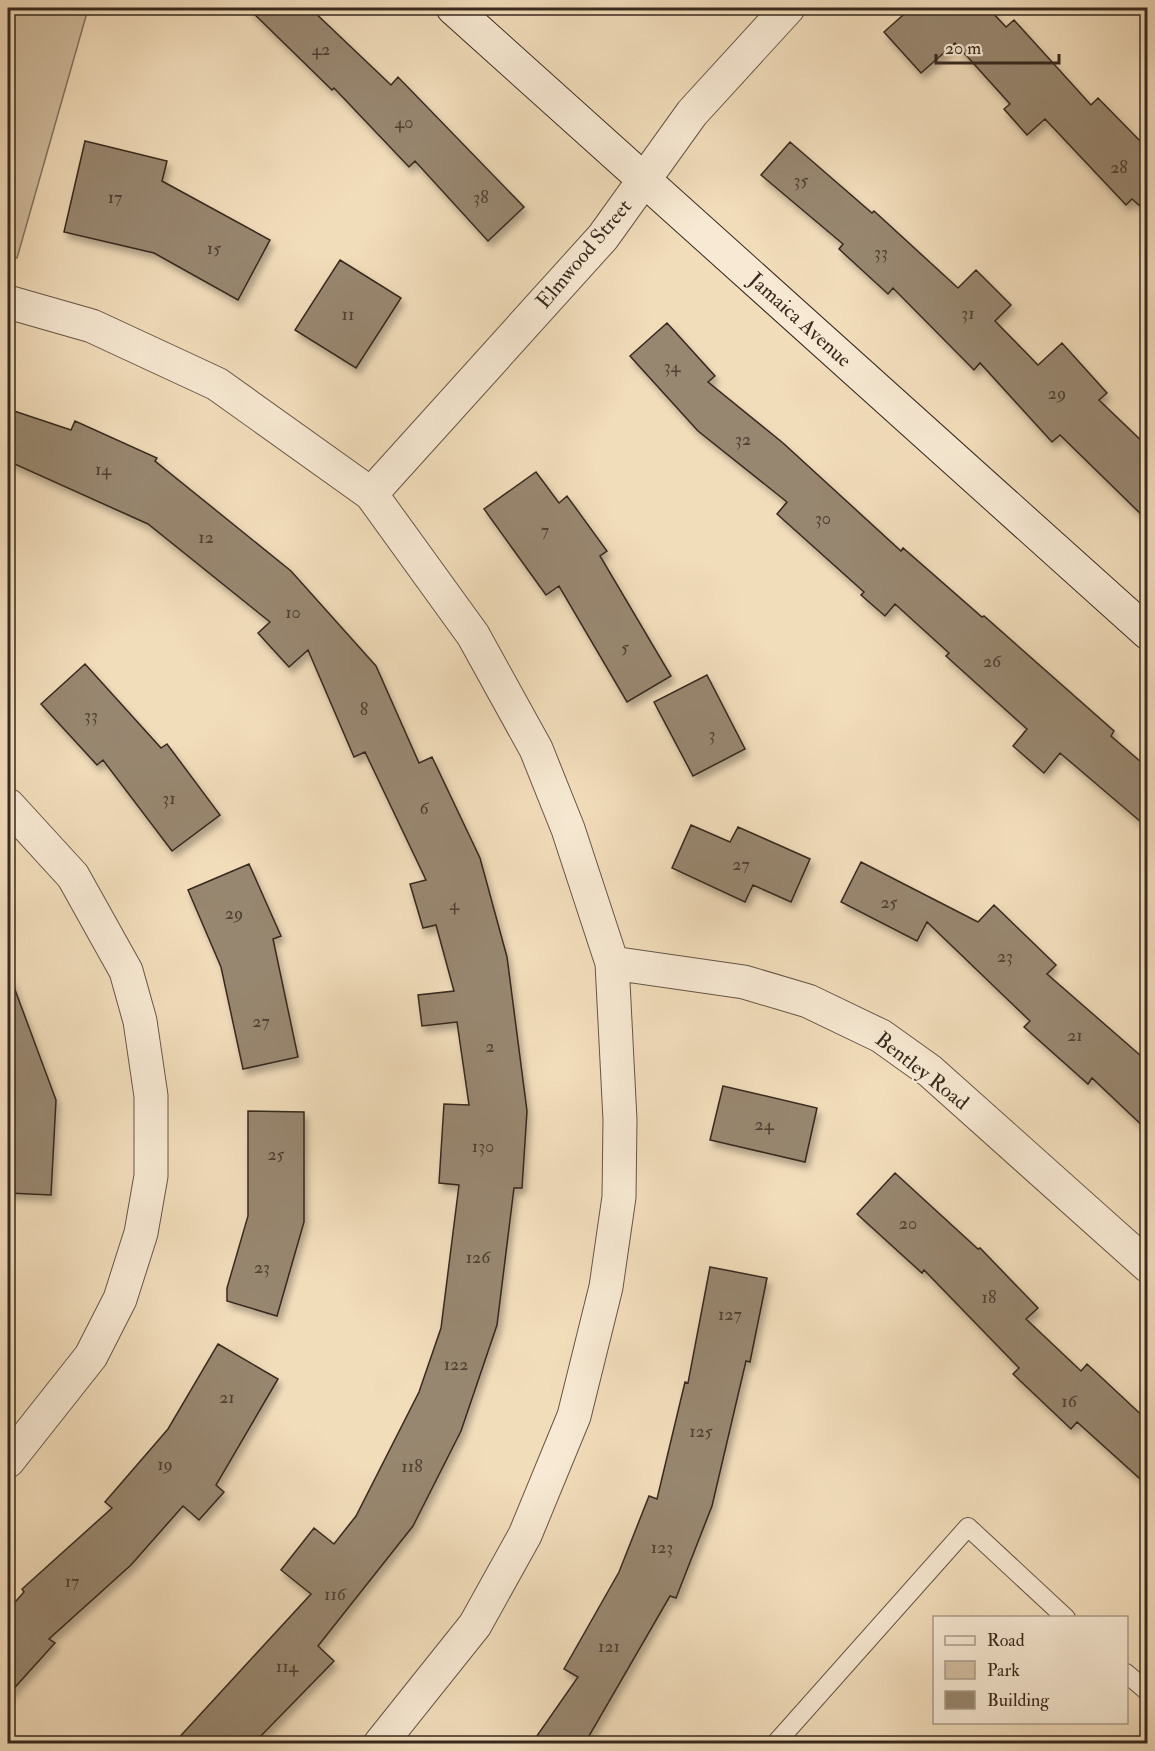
<svg xmlns="http://www.w3.org/2000/svg" width="1155" height="1751" font-family="'IM FELL Double Pica',serif">
	<style>
		.green { fill: #d2bea0; stroke: #84745f; stroke-width: 1.5 }
		.building { fill: #988770; stroke: #37291e; stroke-width: 1.5; filter: url(#shadow) }
		.lines { fill: none; stroke-linecap: round; stroke-linejoin: round }
		.lane-casing { stroke: #665645; stroke-width: 20 }
		.street-casing { stroke: #665645; stroke-width: 35 }
		.secondary-casing { stroke: #37291e; stroke-width: 35 }
		.lane { stroke: #f7e9d3; stroke-width: 18 }
		.street { stroke: #f7e9d3; stroke-width: 33 }
		.secondary { stroke: #f7e9d3; stroke-width: 33 }
		.labels { text-anchor: middle; dominant-baseline: central; stroke-width: 4.5; stroke-linejoin: round; paint-order: stroke }
		.number-label { font-size: 18px; fill: #4f4032 }
		.street-label { font-size: 21px; fill: #37291e; stroke: #f7e9d3 }
	</style>
	<defs>
		<filter id="shadow"><feDropShadow dx="3.5" dy="6" stdDeviation="3" flood-color="#0004"/></filter>
	</defs>
	<rect width="100%" height="100%" fill="#f2ddbb"/>
	<filter id="stains"><feTurbulence type="fractalNoise" baseFrequency=".00333" numOctaves="4"/><feColorMatrix values="0 0 0 0 .2 0 0 0 0 .09 0 0 0 0 .02 0 0 0 .5 -.17"/></filter>
	<radialGradient id="worn" r=".72"><stop offset=".6" stop-color="#630" stop-opacity="0"/><stop offset="1" stop-color="#630" stop-opacity=".3"/></radialGradient>
	<path class="green" d="M8,8H76L86,16L17,258H8Z"/>
	<path class="building" d="M248,8H310L391,85L398,77L524,207L488,241L415,161L409,167L334,88L332,90Z
		M911,8H995L991,11L1006,27L1014,20L1091,105L1098,98L1148,149V213L1132,199L1126,205L1045,119L1027,135L1004,109L1010,104L955,43L921,73L884,32Z
		M85,141L167,161L162,181L270,240L238,300L154,253L64,232Z
		M790,142L872,213L874,211L958,288L976,270L1011,305L995,321L1038,365L1062,343L1107,393L1099,400L1148,447V521L1060,435L1052,442L980,363L974,370L893,288L888,294L839,249L843,244L761,175Z
		M340,260L401,298L356,368L295,330Z
		M667,323L715,376L708,382L783,443L901,551L903,548L982,617L984,616L1114,731L1111,736L1148,768V828L1060,753L1044,773L1013,746L1027,729L946,656L949,653L895,604L885,616L861,595L864,592L777,514L787,502L698,431L630,356Z
		M8,409L71,430L75,421L157,458L155,461L291,571L376,666L419,763L432,757L480,858L507,957L527,1111L522,1188H514L497,1325L461,1431L413,1526L318,1646L334,1661L254,1743H174L311,1594L281,1570L314,1528L334,1544L356,1516L419,1392L441,1328L459,1185L439,1183L444,1104L469,1105L457,1022L422,1026L418,995L454,991L436,925L423,928L410,884L426,880L365,752L354,757L308,650L289,667L258,633L270,622L148,524L8,461Z
		M536,472L559,503L567,496L607,551L600,556L671,676L627,702L559,586L546,595L484,509Z
		M85,664L161,748L167,744L220,815L172,851L103,760L97,765L41,704Z
		M707,675L745,749L693,776L654,702Z
		M691,825L730,842L738,827L810,859L791,902L753,885L745,902L672,868Z
		M861,862L978,922L994,905L1056,965L1047,974L1148,1062V1131L1092,1078L1088,1084L1024,1027L1030,1021L927,922L917,941L841,902Z
		M249,864L281,936L273,939L298,1057L243,1069L221,967L188,890Z
		M8,979H11L56,1100L51,1195L8,1193Z
		M723,1086L817,1108L805,1162L710,1140Z
		M248,1111L304,1112V1222L277,1316L227,1301V1288L248,1216Z
		M895,1173L978,1249L980,1248L1038,1308L1026,1319L1081,1371L1087,1364L1148,1421V1486L1077,1422L1071,1429L1013,1374L1019,1368L924,1270L922,1273L857,1214Z
		M710,1267L767,1278L750,1362L746,1361L712,1506L676,1598L670,1596L585,1743H532L578,1677L564,1669L619,1572L649,1496L657,1499L685,1382L688,1383Z
		M218,1344L278,1379L216,1485L224,1492L199,1520L183,1506L131,1565L49,1639L55,1643L8,1695V1610L24,1592L22,1589L112,1508L105,1502L168,1429Z"/>
	<g class="lines">
		<g class="lane-casing">
			<path id="lane" d="M1126,1673L1148,1692
				M775,1744L968,1527L1066,1618"/>
		</g>
		<g class="street-casing">
			<path id="street" d="M8,302L92,326L217,384L371,494L473,635L536,749L568,829L612,963L620,1120L619,1197L606,1287L574,1416L525,1535L475,1625L380,1744
				M371,494L603,237L692,113L788,8
				M8,805L73,876L126,971L140,1021L151,1096V1176L141,1233L120,1299L91,1356L8,1461
				M612,963L744,982L808,1001L881,1036L930,1071L1148,1266"/>
		</g>
		<g class="secondary-casing">
			<path id="secondary" d="M453,8L1148,633"/>
		</g>
		<use href="#lane" class="lane"/>
		<use href="#street" class="street"/>
		<use href="#secondary" class="secondary"/>
	</g>
	<g class="labels">
		<g class="number-label">
			<text x="321" y="49">42</text>
			<text x="404" y="122">40</text>
			<text x="1119" y="167">28</text>
			<text x="801" y="180">35</text>
			<text x="115" y="197">17</text>
			<text x="481" y="197">38</text>
			<text x="214" y="248">15</text>
			<text x="881" y="252">33</text>
			<text x="968" y="313">31</text>
			<text x="348" y="314">11</text>
			<text x="672" y="366">34</text>
			<text x="1057" y="393">29</text>
			<text x="743" y="439">32</text>
			<text x="103" y="469">14</text>
			<text x="823" y="518">30</text>
			<text x="545" y="530">7</text>
			<text x="206" y="537">12</text>
			<text x="293" y="612">10</text>
			<text x="625" y="647">5</text>
			<text x="992" y="661">26</text>
			<text x="364" y="709">8</text>
			<text x="91" y="715">33</text>
			<text x="712" y="734">3</text>
			<text x="169" y="798">31</text>
			<text x="424" y="808">6</text>
			<text x="741" y="864">27</text>
			<text x="889" y="902">25</text>
			<text x="454" y="904">4</text>
			<text x="234" y="913">29</text>
			<text x="1005" y="956">23</text>
			<text x="261" y="1021">27</text>
			<text x="1075" y="1035">21</text>
			<text x="490" y="1046">2</text>
			<text x="764" y="1124">24</text>
			<text x="483" y="1146">130</text>
			<text x="276" y="1154">25</text>
			<text x="908" y="1223">20</text>
			<text x="478" y="1257">126</text>
			<text x="262" y="1267">23</text>
			<text x="989" y="1297">18</text>
			<text x="730" y="1314">127</text>
			<text x="456" y="1364">122</text>
			<text x="227" y="1397">21</text>
			<text x="1069" y="1401">16</text>
			<text x="701" y="1431">125</text>
			<text x="165" y="1464">19</text>
			<text x="412" y="1466">118</text>
			<text x="662" y="1547">123</text>
			<text x="72" y="1581">17</text>
			<text x="335" y="1594">116</text>
			<text x="609" y="1646">121</text>
			<text x="287" y="1666">114</text>
		</g>
		<g class="street-label">
			<text transform="translate(584 254) rotate(-50)">Elmwood Street</text>
			<text transform="translate(800 320) rotate(42)">Jamaica Avenue</text>
			<text transform="translate(922 1071) rotate(38)">Bentley Road</text>
		</g>
	</g>
	<rect width="1155" height="1751" fill="none" stroke="#f2ddbb" stroke-width="30"/>
	<rect x="9" y="9" width="1137" height="1733" fill="none" stroke="#37291e" stroke-width="3"/>
	<rect x="15" y="15" width="1125" height="1721" fill="none" stroke="#37291e" stroke-width="1.5"/>
	<rect x="933" y="1616" width="195" height="108" fill="#f7e9d3" stroke="#aa9c8b" stroke-width="1.5"/>
	<rect x="945" y="1636" width="30" height="9" fill="#f7e9d3" stroke="#aa9c8b" stroke-width="1.5"/>
	<text x="987" y="1646" font-size="18" fill="#37291e">Road</text>
	<rect x="945" y="1661" width="30" height="18" fill="#d2bea0" stroke="#aa9c8b" stroke-width="1.5"/>
	<text x="987" y="1676" font-size="18" fill="#37291e">Park</text>
	<rect x="945" y="1691" width="30" height="18" fill="#988770" stroke="#aa9c8b" stroke-width="1.5"/>
	<text x="987" y="1706" font-size="18" fill="#37291e">Building</text>
	<path d="M936 54v9h123v-9" fill="none" stroke="#37291e" stroke-width="3"/>
	<text x="945" y="54" font-size="18" fill="#37291e" stroke="#f7e9d3" stroke-width="4.5" paint-order="stroke">20 m</text>
	<rect width="100%" height="100%" filter="url(#stains)"/>
	<rect width="100%" height="100%" fill="url(#worn)"/>
</svg>
